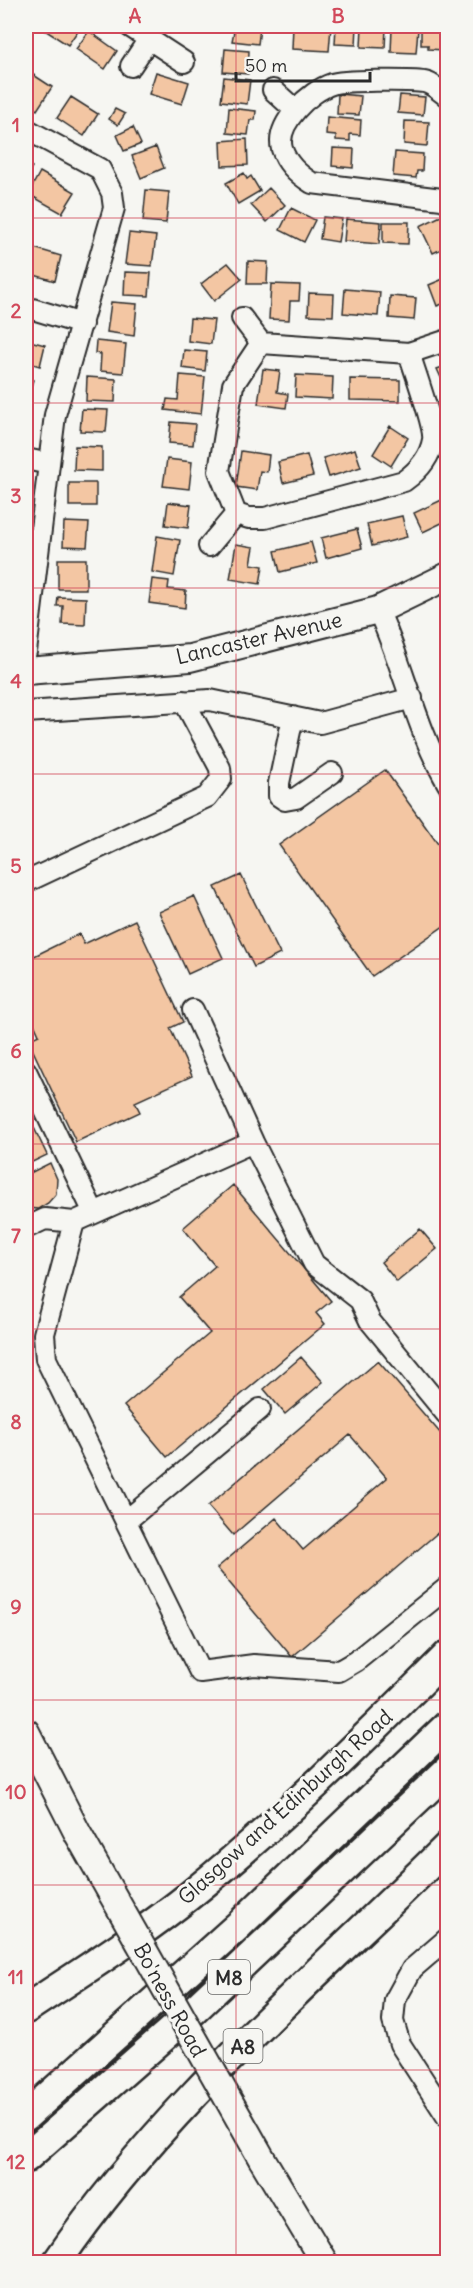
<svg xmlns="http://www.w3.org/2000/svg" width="473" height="2288" font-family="Delius,sans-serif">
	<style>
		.building { fill: #f3c6a3; stroke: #2b2b2b; stroke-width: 1.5 }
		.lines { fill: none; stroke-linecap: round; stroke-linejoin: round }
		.minor-casing { stroke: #2b2b2b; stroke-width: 24 }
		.major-casing { stroke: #2b2b2b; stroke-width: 30 }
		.highway-casing { stroke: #2b2b2b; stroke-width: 33 }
		.minor { stroke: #f6f6f2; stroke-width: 20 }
		.major { stroke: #f6f6f2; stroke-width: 26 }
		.highway { stroke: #f6f6f2; stroke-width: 28 }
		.major-bridge-casing { stroke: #2b2b2b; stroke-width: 30; stroke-linecap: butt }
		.major-bridge { stroke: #f6f6f2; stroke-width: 26 }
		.grid { fill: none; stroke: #d1495b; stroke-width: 1.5; stroke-opacity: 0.55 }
		.labels { text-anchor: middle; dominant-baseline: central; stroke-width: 6; stroke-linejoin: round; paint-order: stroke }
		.shield { fill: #f6f6f2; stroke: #686867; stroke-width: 1.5 }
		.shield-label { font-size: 20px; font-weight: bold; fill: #2b2b2b }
		.street-label { font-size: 21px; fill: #2b2b2b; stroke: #f6f6f2 }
		.neatline { fill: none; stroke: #d1495b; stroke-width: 2 }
		.grid-label { font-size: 20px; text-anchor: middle; font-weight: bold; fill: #d1495b }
	</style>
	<rect width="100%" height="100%" fill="#f6f6f2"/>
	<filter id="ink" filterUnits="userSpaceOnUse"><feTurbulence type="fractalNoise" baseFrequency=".0167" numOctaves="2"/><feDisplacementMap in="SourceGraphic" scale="12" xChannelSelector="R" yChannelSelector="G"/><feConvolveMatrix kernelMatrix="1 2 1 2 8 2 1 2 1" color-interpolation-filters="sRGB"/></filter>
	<g filter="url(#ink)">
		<path class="building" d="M45,26H81L68,45L43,29Z
			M165,26H179L174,32Z
			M235,26L260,28L258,44L232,41Z
			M293,26L331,27L329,51L292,49Z
			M336,26H357L356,45L335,44Z
			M362,26L386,27L385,48L361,47Z
			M392,28L418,29L416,53L391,52Z
			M421,28L445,29L444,50L428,49V45H421Z
			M89,31L117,51L105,69L76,49Z
			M225,49L249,51L248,74L223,72Z
			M26,70L52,87L37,110L26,103Z
			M156,72L189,82L182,104L149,94Z
			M224,77L250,80L247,104L221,101Z
			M338,94L361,96L359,115L337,114Z
			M400,95L425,97L423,115L398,113Z
			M71,97L98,114L84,136L57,118Z
			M229,108L256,111L255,120H250L248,135L227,133Z
			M115,109L125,114L118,125L109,119Z
			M327,117L361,120L360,135L350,134V141L336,140V136L326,135Z
			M405,121L429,122L427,146L404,144Z
			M133,127L141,144L124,151L117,135Z
			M247,139L248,165L222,166L221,141Z
			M156,147L164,168L141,178L132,156Z
			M333,148L354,149L353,168L332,166Z
			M395,152L423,154L422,171H417L416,178L393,176Z
			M26,163L32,167L26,176Z
			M40,172L75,192L62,213L28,194Z
			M244,173L247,179L251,176L260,191L238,204L226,183Z
			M269,188L285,205L267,222L251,205Z
			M146,190L169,192L166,223L143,221Z
			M291,208L315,220L304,242L280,230Z
			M445,214L448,246L433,253L420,226Z
			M323,217L342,219L338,242L320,239Z
			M346,219L381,222L379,244L344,241Z
			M383,222H409L408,244L383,243Z
			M129,233L156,236L152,266L125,264Z
			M34,248L61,256L55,281L27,273Z
			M248,261L268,262L267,284H247Z
			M228,263L242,279L214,301L201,284Z
			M125,272L151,273L149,296L124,295Z
			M448,277V302L437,306L429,285Z
			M271,284L300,285L299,301H290L289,320L269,319Z
			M345,289L380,292L378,316L343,313Z
			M309,293L334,294L333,316L308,315Z
			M390,296L416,298L414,320L389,318Z
			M111,302L137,304L134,336L107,332Z
			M190,318L214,320L211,344L188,341Z
			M26,340L45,345L40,366L26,362Z
			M96,341L126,344L123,373L100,371L101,354L95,353Z
			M184,350L207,352L205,371L182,368Z
			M448,365V393L437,369Z
			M263,369L280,371L277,392L288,394L286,408L258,404Z
			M180,375L205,377L201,414L165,410L167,399L178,400Z
			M296,375L333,377L332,399L295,397Z
			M26,377L33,380L27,400H26Z
			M87,377L116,379L115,402L86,401Z
			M350,379L400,380V401L350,400Z
			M82,409L108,410L106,432L80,431Z
			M171,422L195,424L193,445L169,443Z
			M390,426L408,438L391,466L373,454Z
			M75,446L102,447V471L74,470Z
			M355,449L361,467L329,477L323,458Z
			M241,451L269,455L267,472L260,471L257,490L236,487Z
			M307,455L313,476L283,483L278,462Z
			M167,459L192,462L189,489L163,486Z
			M69,483H96V506H69Z
			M448,497V520L423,532L414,513Z
			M168,502L191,505L188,528L165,525Z
			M402,516L407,537L372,546L367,524Z
			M64,522L89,523L87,547L63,546Z
			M357,529L362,548L326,558L321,538Z
			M157,536L180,540L174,576L152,572Z
			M311,542L317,563L280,572L275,551Z
			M236,544L254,547L251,564L263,566L260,584L230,579Z
			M58,559H86V589H58Z
			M152,579L169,581L168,589L186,591L185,608L149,603Z
			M58,597L86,598L85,625L62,624L63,606H57Z
			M385,770L448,858V923L372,976L279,845Z
			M241,875L280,954L254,967L215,887Z
			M194,896L223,958L188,974L159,912Z
			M135,920L183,1022L170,1028L192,1076L135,1102L140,1112L76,1142L28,1040L39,1035L26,1006V960L79,934L84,944Z
			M26,1111L47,1155L26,1165Z
			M50,1163L57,1179L56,1194L48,1203L38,1209L26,1208V1175Z
			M233,1185L331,1301L316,1313L325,1324L167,1457L124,1406L210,1333L179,1297L215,1266L183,1228Z
			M420,1229L437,1249L397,1282L381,1262Z
			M301,1357L323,1382L285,1414L264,1389Z
			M378,1361L448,1442V1524L292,1657L217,1568L276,1518L303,1550L387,1478L350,1435L233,1535L208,1506Z"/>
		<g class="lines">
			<g class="minor-casing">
				<path id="minor" d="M129,26L184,62
					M131,66L149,39
					M273,90L295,110
					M448,97C441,92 432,83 424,82C411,80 342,80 332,84C310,91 275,124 282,149C287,165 299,175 312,183L442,199L448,202
					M26,129L100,169L112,193L114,208L55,415L26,652
					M26,307L82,324
					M242,318L261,343
					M409,353C414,369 435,428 433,440C430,458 418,471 404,481L265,518H249L236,514L219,471L233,385L261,343L409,353L448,340
					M26,459L49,464
					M209,546L236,514
					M378,610C404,667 416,729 448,784
					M26,712L210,700L320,723L412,698
					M293,717L279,783V796L285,800L296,798L332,773
					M26,882L207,797L221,779L220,768L184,701
					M193,1010L253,1142L314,1264L360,1300L370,1321L448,1416
					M26,1071L94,1213
					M74,1222L44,1334L46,1359L200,1672L254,1665L339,1671L356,1661L448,1587
					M26,1228L45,1219L74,1222L253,1142
					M126,1521L260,1409
					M448,1938L412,1969L395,2000L393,2021L400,2044L448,2118"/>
			</g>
			<g class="major-casing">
				<path id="major" d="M26,671L190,658L378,610L448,576
					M26,1732L78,1834
					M262,2159L324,2262"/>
			</g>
			<g class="highway-casing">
				<path id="highway" d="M26,2009C83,1971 141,1935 194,1892C284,1819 366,1737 448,1655
					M26,2116L240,1924L448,1725
					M26,2158L192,2012L448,1770
					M57,2262C164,2105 313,1980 448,1846"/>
			</g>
			<use href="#minor" class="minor"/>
			<use href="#major" class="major"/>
			<use href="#highway" class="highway"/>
			<g class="major-bridge-casing">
				<path id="major-bridge" d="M78,1834L262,2159"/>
			</g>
			<use href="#major-bridge" class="major-bridge"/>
		</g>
	</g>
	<path class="grid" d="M236,26V2262M26,218H448M26,403H448M26,588H448M26,774H448M26,959H448M26,1144H448M26,1329H448M26,1514H448M26,1700H448M26,1885H448M26,2070H448"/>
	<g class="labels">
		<g class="shield">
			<rect x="208" y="1960" width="42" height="34" rx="4.5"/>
			<rect x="223.5" y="2029" width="39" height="34" rx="4.5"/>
		</g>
		<g class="shield-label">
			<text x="229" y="1977">M8</text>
			<text x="243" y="2046">A8</text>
		</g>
		<g class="street-label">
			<text transform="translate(259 638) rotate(-13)">Lancaster Avenue</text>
			<text transform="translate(285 1807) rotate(-42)">Glasgow and Edinburgh Road</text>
			<text transform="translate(170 2000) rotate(61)">Bo'ness Road</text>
		</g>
	</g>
	<rect width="473" height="2288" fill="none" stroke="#f6f6f2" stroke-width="66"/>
	<path d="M236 72v9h134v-9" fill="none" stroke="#2b2b2b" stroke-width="3"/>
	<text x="245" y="72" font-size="18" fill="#2b2b2b" stroke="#f6f6f2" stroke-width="4.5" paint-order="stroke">50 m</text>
	<rect x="33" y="33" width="407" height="2222" class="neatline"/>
	<g class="grid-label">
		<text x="135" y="23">A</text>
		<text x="338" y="23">B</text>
		<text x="16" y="132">1</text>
		<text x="16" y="318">2</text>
		<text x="16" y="503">3</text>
		<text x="16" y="688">4</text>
		<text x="16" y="873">5</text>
		<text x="16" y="1058">6</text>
		<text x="16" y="1243">7</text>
		<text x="16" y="1429">8</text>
		<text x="16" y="1614">9</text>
		<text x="16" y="1799">10</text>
		<text x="16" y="1984">11</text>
		<text x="16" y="2169">12</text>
	</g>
</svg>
